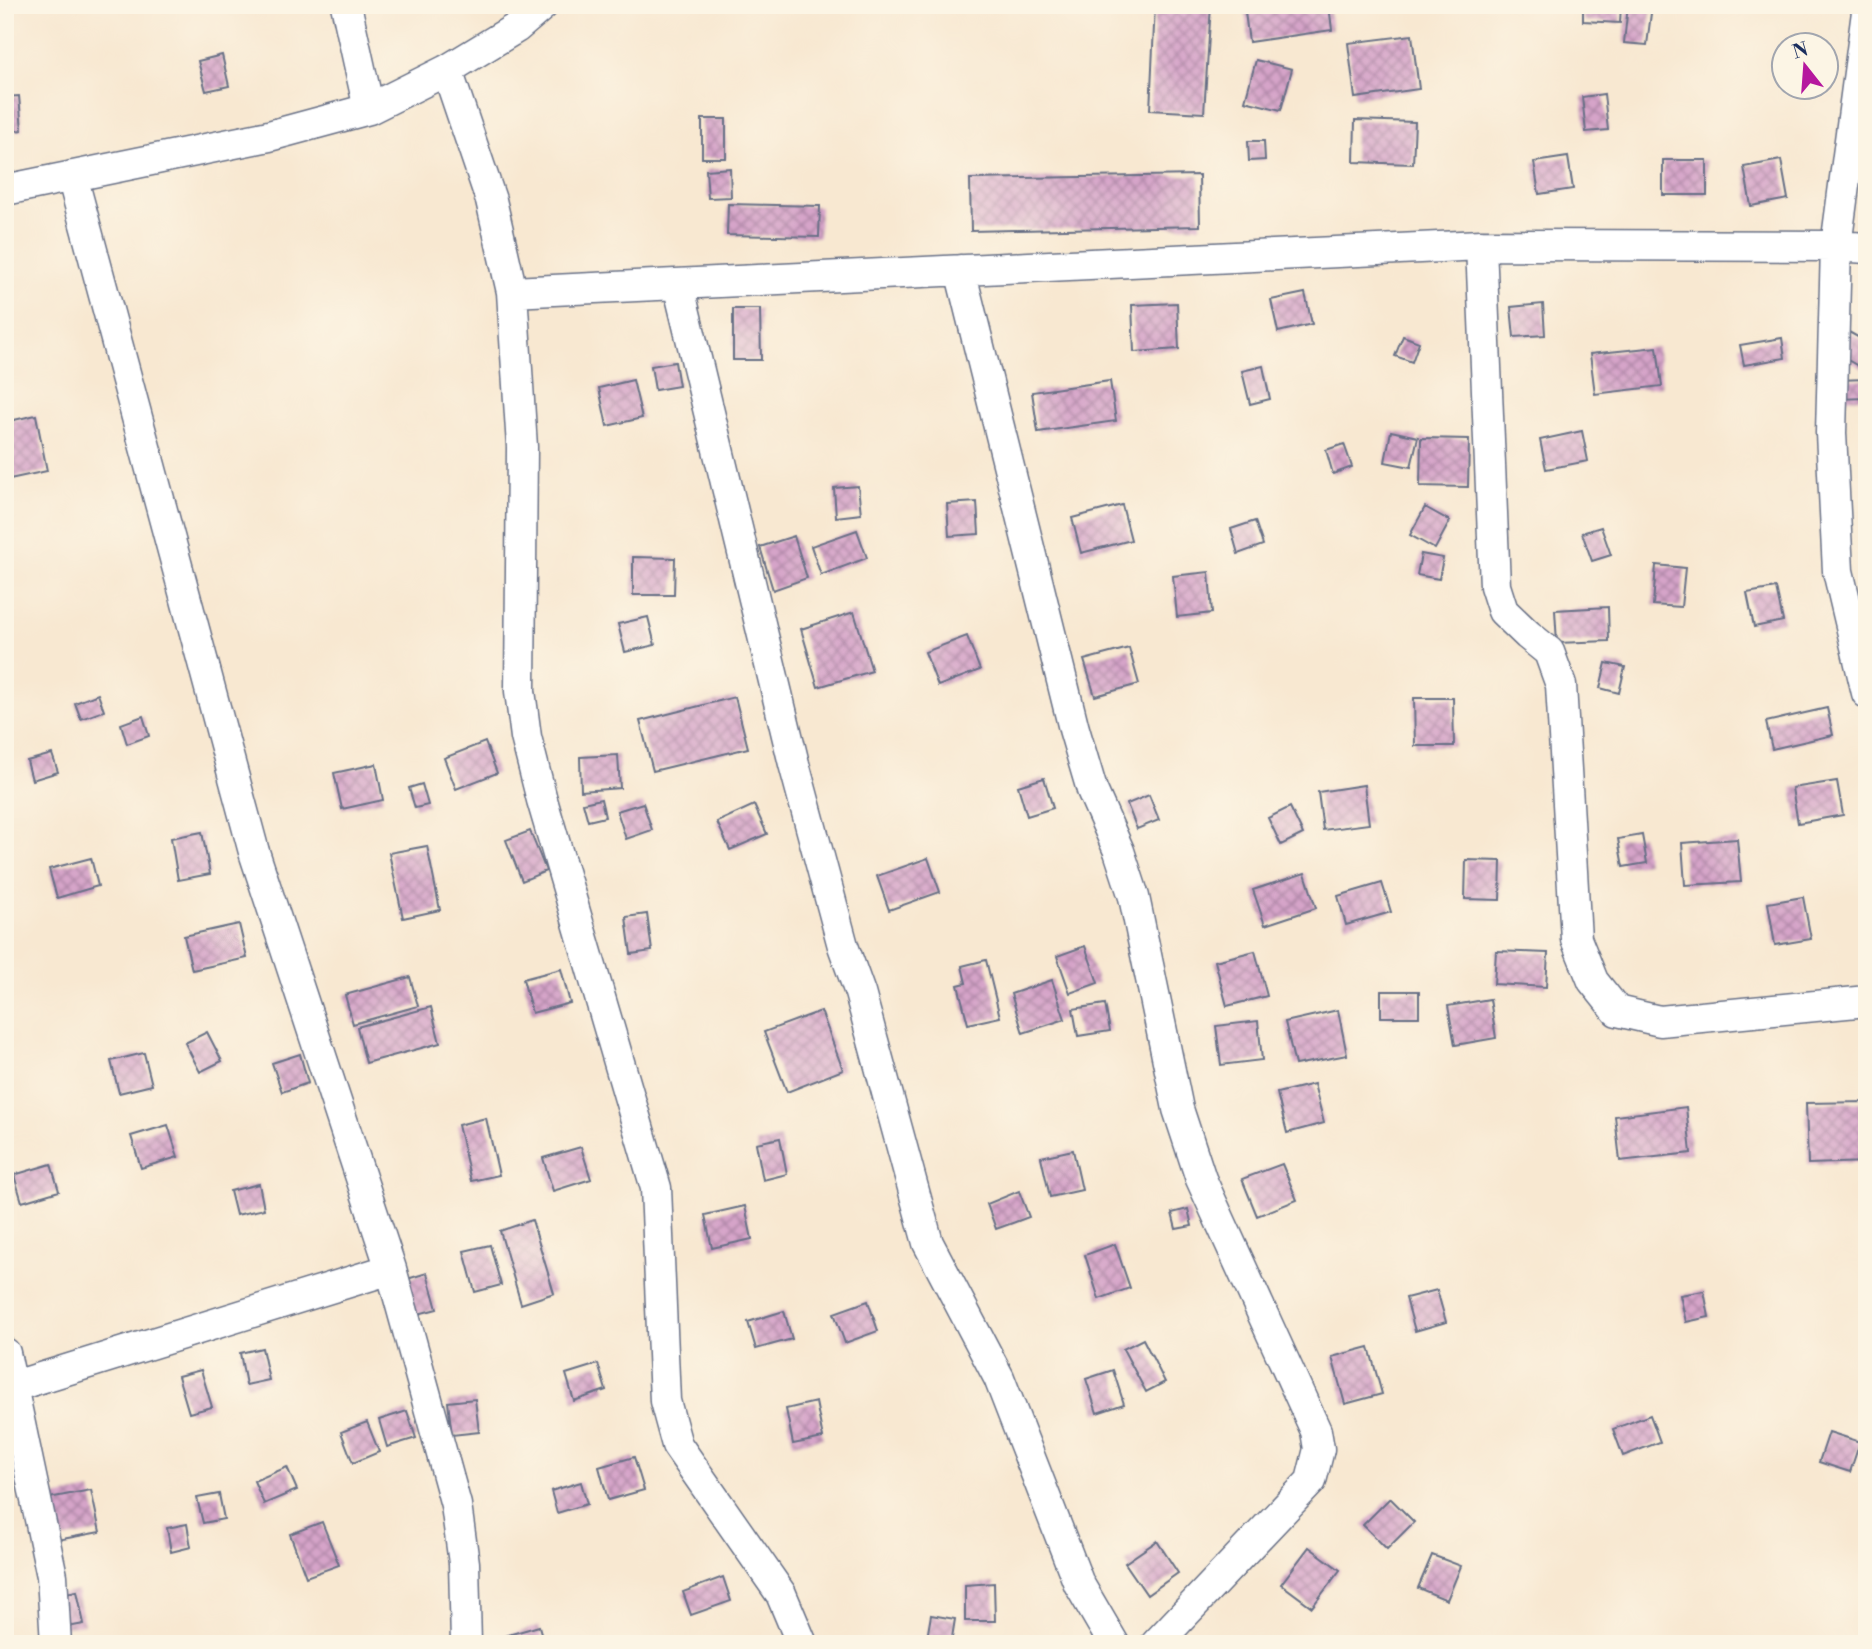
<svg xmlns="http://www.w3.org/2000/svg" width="1872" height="1649" font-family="'Libre Bodoni',serif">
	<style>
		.building { fill: url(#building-cross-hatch) }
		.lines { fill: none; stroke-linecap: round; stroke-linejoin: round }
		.minor-casing { stroke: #687086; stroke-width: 33 }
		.minor { stroke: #fff; stroke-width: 30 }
	</style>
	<defs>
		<pattern id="building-cross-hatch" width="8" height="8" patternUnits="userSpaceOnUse" patternTransform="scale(1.75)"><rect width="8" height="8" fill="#d6a4c9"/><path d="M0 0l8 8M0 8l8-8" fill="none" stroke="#ad86a6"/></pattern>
	</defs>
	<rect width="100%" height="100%" fill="#fcf5e5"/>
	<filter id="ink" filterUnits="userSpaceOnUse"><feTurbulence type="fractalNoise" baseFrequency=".0143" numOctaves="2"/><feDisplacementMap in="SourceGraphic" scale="14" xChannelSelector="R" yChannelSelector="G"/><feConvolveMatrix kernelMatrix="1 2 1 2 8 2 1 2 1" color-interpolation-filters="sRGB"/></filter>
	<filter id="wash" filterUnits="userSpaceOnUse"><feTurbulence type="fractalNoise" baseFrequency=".00686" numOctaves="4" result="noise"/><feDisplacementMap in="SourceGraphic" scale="28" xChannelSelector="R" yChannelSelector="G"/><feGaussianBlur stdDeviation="1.57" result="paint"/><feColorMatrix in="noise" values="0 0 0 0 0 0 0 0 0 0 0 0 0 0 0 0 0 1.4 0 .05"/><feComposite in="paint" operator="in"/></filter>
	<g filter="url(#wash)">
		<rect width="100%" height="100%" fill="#f8e8d1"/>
		<g id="blocks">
			<path class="building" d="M1155,5H1211L1204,113L1150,110Z
				M1244,5H1329L1332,30L1249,42Z
				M1583,5H1621L1620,23L1583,21Z
				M1628,5H1652L1647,45L1624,43Z
				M1412,35L1419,89L1355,98L1348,43Z
				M222,55L229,86L206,91L198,61Z
				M1256,60L1292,69L1281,110L1245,101Z
				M1604,94L1608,130L1586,132L1582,97Z
				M19,96L22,130L5,132V97Z
				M702,119H726V158H702Z
				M1355,120L1415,122L1413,164L1354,162Z
				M1248,141H1264L1265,160L1249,161Z
				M1568,157L1573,189L1539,194L1534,162Z
				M1663,160H1707V195H1663Z
				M1781,160L1788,199L1751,206L1744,167Z
				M730,168L731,197L708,198L706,170Z
				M1199,175L1200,226L971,231L970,179Z
				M728,204L820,206L819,237L727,235Z
				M1305,293L1312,324L1278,332L1271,300Z
				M1177,303L1179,349L1134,352L1132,305Z
				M1543,304L1545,335L1514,337L1511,307Z
				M733,309H760L761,360H733Z
				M1847,331L1867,342L1865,370L1834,352Z
				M1403,336L1419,342L1412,362L1395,356Z
				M1782,338L1785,358L1744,365L1740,345Z
				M1657,347L1662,386L1595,394L1590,354Z
				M675,362L679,386L655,390L651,366Z
				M1263,366L1270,399L1250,404L1242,371Z
				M1867,379V398L1839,399L1838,380Z
				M633,380L642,418L607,426L599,388Z
				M1110,381L1116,421L1038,432L1032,392Z
				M36,415L47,471L5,480V422Z
				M1391,431L1418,437L1411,467L1385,462Z
				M1582,431L1588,461L1546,469L1540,440Z
				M1421,438L1469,439L1468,487L1420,486Z
				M1344,444L1352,467L1333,474L1326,450Z
				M858,486L861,514L836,517L834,488Z
				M977,502L979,534L949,536L947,504Z
				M1122,505L1131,540L1081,553L1072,518Z
				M1425,507L1450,521L1435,549L1410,535Z
				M1255,521L1263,545L1238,554L1231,529Z
				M1601,527L1611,555L1592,561L1582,533Z
				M857,530L867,558L821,575L811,546Z
				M794,536L807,578L773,590L760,547Z
				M1421,554L1443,558L1439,579L1417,575Z
				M633,557L675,558L674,595H633Z
				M1656,565L1685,568L1681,607L1653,605Z
				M1209,572L1212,613L1177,617L1173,576Z
				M1776,588L1783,621L1754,627L1747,593Z
				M1608,607L1609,641L1557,643L1555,610Z
				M854,612L872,671L818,687L801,629Z
				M648,617L655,645L625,652L618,624Z
				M967,636L980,670L938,686L925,652Z
				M1129,648L1139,684L1095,696L1084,660Z
				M1606,663L1625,667L1619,693L1600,688Z
				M98,694L104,711L81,719L75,703Z
				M735,697L748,748L653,771L640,721Z
				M1414,698H1453L1454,746H1415Z
				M1827,708L1833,735L1772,749L1766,722Z
				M143,716L149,736L127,744L121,724Z
				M485,742L497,773L456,789L444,758Z
				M52,754L58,772L32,780L27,761Z
				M618,755L620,788L581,791L580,757Z
				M376,764L383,800L342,809L334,773Z
				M1044,778L1053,808L1027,816L1018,786Z
				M1837,781L1843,815L1798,823L1792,788Z
				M422,784L428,805L415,808L409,788Z
				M1364,785L1369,824L1323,830L1318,792Z
				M1149,795L1159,820L1137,829L1127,804Z
				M601,799L605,817L588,821L583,803Z
				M643,803L652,830L626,839L617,811Z
				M754,805L767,834L730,850L717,822Z
				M1290,807L1303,834L1281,845L1268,818Z
				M530,831L546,871L522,881L506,840Z
				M202,832L210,874L178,880L171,838Z
				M1642,835L1647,863L1623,867L1618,839Z
				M1737,839L1741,882L1685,885L1682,843Z
				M427,846L440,910L403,918L389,853Z
				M91,858L98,886L57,898L49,869Z
				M928,858L940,892L889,910L877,876Z
				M1466,860L1501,861L1500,900L1465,899Z
				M1305,873L1316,908L1265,925L1253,890Z
				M1382,883L1391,912L1346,925L1338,896Z
				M1803,897L1811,939L1775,945L1768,903Z
				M647,914L652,951L631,954L626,917Z
				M239,924L247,958L192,970L184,936Z
				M1085,946L1098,983L1070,993L1057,956Z
				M1255,951L1267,996L1227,1006L1215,961Z
				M1496,951L1548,953L1546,987L1494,984Z
				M986,960L1000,1017L968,1024L958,985L966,983L962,966Z
				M561,969L570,1003L532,1013L523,979Z
				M410,977L418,1006L353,1024L345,995Z
				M1052,980L1065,1019L1023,1033L1011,994Z
				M1381,991H1419V1017H1381Z
				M1490,999L1496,1038L1455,1045L1448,1006Z
				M1105,1004L1110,1031L1078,1036L1073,1009Z
				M431,1007L440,1043L366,1063L357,1027Z
				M1338,1010L1347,1055L1295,1065L1285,1022Z
				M821,1011L843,1070L787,1092L764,1032Z
				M1258,1021L1262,1060L1221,1065L1216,1026Z
				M207,1032L222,1061L200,1072L185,1043Z
				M144,1053L152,1085L119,1093L111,1061Z
				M300,1054L308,1083L282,1092L272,1063Z
				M1314,1084L1324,1123L1287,1133L1277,1093Z
				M1867,1102V1162L1808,1164L1806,1103Z
				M1686,1107L1691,1153L1620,1161L1615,1116Z
				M486,1118L499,1175L471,1181L458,1125Z
				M168,1125L178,1157L141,1168L131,1136Z
				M780,1138L787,1174L763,1180L756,1143Z
				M581,1147L591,1179L553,1191L543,1158Z
				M1073,1150L1082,1190L1050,1197L1041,1157Z
				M51,1164L59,1191L22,1202L14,1175Z
				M1282,1164L1297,1200L1257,1216L1242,1179Z
				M259,1184L264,1209L236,1215L230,1191Z
				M1019,1191L1029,1217L996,1229L987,1204Z
				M745,1206L752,1239L712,1248L705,1215Z
				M1188,1209L1192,1226L1176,1229L1172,1213Z
				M532,1220L554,1293L521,1304L500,1231Z
				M1115,1244L1130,1288L1099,1299L1085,1255Z
				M490,1245L501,1285L475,1292L464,1251Z
				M427,1273L437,1309L414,1315L404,1280Z
				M1437,1290L1446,1322L1415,1331L1406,1298Z
				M1704,1291L1709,1317L1686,1322L1680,1295Z
				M868,1301L878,1331L845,1343L834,1313Z
				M784,1311L792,1339L756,1349L748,1322Z
				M1143,1339L1165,1382L1146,1392L1123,1349Z
				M1369,1347L1382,1394L1345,1404L1332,1357Z
				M262,1348L269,1380L246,1385L240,1353Z
				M598,1364L606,1390L574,1401L566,1374Z
				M201,1370L212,1407L189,1413L178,1376Z
				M1113,1370L1124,1404L1097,1413L1086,1379Z
				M475,1399L479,1432L452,1435L448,1402Z
				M816,1402L823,1438L793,1444L786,1409Z
				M407,1411L416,1438L387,1447L379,1420Z
				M1650,1415L1660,1442L1623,1456L1613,1429Z
				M367,1422L379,1452L353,1463L341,1432Z
				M1829,1432L1860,1442L1850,1472L1819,1462Z
				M634,1457L644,1490L608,1500L599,1467Z
				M287,1467L297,1490L264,1504L254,1481Z
				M581,1482L587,1504L557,1513L551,1491Z
				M91,1490L100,1532L57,1540L49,1498Z
				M219,1494L224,1519L203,1523L197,1498Z
				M1390,1498L1414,1522L1387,1549L1363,1525Z
				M322,1522L339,1565L306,1577L290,1534Z
				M187,1524L191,1547L171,1552L167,1528Z
				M1157,1541L1178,1573L1147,1595L1125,1563Z
				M1309,1547L1340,1570L1312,1607L1281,1584Z
				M1432,1555L1461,1566L1447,1600L1418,1588Z
				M723,1577L731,1601L691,1615L683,1592Z
				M994,1583L995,1621H965V1585Z
				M77,1591L84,1624L62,1628L55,1595Z
				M931,1615L955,1619L951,1644H926Z
				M539,1626L544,1644H492L491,1640Z"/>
		</g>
	</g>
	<g filter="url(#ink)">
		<use href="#blocks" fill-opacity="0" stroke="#687086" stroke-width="2"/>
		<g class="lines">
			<g class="minor-casing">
				<path id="minor" d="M346,5L369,109
					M1867,12L1836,246L1831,433L1838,571L1867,693
					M447,70L491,200L512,292L522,447L520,691L526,737L542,800L656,1188L665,1401L677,1445L781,1594L802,1644
					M72,176L254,852L391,1269L456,1505L464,1563L466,1644
					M5,190L269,136L369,109L447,70L516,28L543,5
					M1481,245L1495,586L1503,611L1528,635L1549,652L1561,685L1576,939L1593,981L1617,1011L1660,1021L1867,1001
					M960,270L1074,729L1092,790L1119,851L1134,897L1178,1109L1201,1179L1316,1431L1319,1449L1311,1481L1156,1644
					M678,284L794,764L843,946L860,993L928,1243L999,1378L1079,1584L1114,1644
					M512,292L1481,245L1836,246L1867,248
					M5,1353L52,1576L56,1644
					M5,1389L391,1269"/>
			</g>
			<use href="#minor" class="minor"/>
		</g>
	</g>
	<rect width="1872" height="1649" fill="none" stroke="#fcf5e5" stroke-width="28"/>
	<g transform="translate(1805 66) rotate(343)"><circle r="33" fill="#fcf5e5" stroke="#a2a6af" stroke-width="2"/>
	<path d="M0-5L12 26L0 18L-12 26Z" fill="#b5179e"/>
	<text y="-10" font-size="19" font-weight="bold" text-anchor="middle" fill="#1b2f5e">N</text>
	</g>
</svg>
